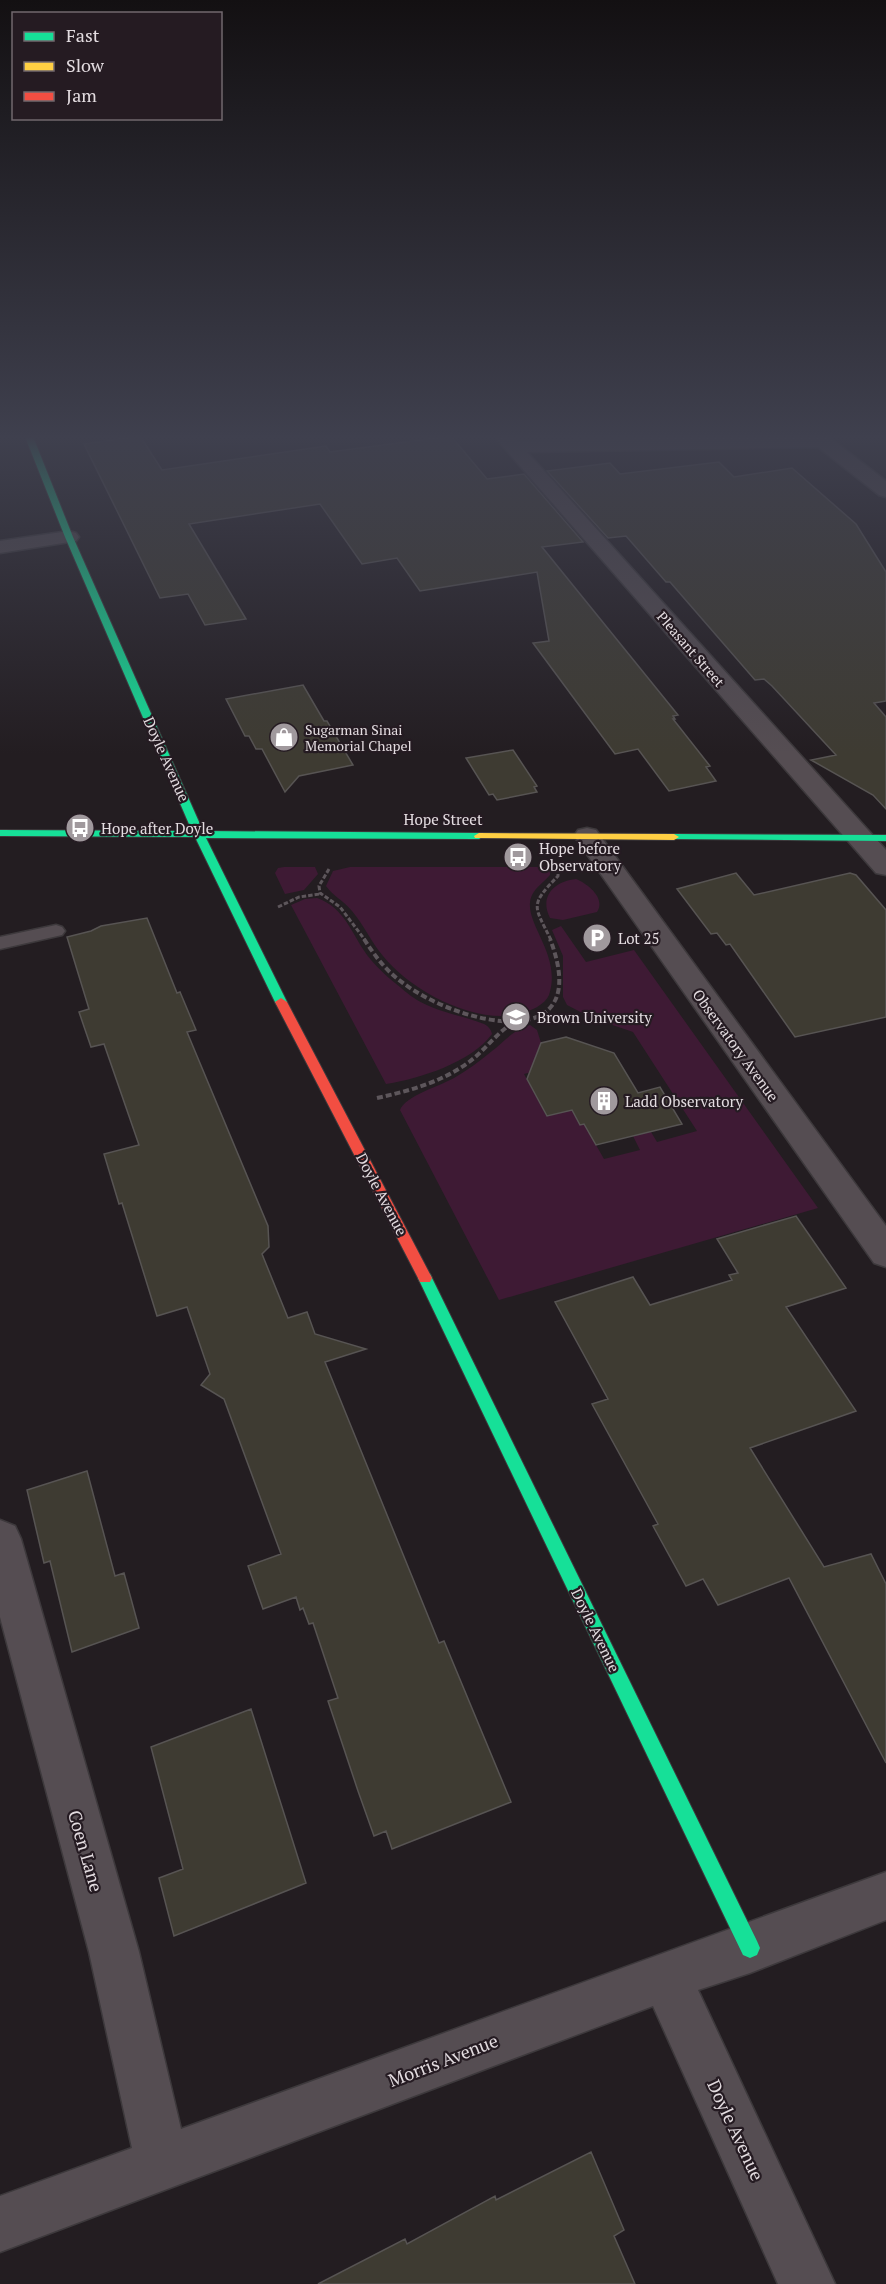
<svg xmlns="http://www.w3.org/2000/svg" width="886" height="2284" font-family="'PT Serif',serif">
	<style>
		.green { fill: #3e1a34 }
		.building { fill: #3e3b32; stroke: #575453; stroke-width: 1.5 }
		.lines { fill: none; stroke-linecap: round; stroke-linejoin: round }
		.lane-casing { stroke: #3d393c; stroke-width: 3 }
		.street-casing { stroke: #3d393c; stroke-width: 3 }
		.fast-casing { stroke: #3d393c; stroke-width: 2 }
		.slow-casing { stroke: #3d393c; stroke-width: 2 }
		.jam-casing { stroke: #3d393c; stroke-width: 2 }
		.path-far1 { stroke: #5d565b; stroke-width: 3; stroke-dasharray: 4.5 2; stroke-linecap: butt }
		.path { stroke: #5d565b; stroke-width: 4; stroke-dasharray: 6 3; stroke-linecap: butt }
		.lane { fill: #554d52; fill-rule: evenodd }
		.street { fill: #554d52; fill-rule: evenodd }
		.fast { fill: #16e098; fill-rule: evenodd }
		.slow { fill: #ffcf43; fill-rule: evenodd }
		.jam { fill: #f24e42; fill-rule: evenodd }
		.labels { text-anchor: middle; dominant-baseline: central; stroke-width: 4.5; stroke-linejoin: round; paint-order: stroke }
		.far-street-label { font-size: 14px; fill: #e3dce0; stroke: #251b22 }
		.far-poi-label { font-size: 14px; fill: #e3dce0; stroke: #251b22; text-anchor: start }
		.street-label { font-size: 15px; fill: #e3dce0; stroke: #251b22 }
		.poi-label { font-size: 15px; fill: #e3dce0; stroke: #251b22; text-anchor: start }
		.near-street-label { font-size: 18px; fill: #e3dce0; stroke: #251b22 }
	</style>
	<rect width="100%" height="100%" fill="#231d21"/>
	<path class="green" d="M284,867H315L318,874L304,890L285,894L275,873L278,868Z
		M350,867H550V875C544,882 536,887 532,895C520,921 563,953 549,995C545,1005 530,1011 520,1014C474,1025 410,990 383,956C371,942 364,925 352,911C344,901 333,896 326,886L333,871Z
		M576,879C588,884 606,898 597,912L563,920L550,918C539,897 554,881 576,879Z
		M317,898C345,908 351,933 367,955C379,971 395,983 411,996C433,1012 459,1014 484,1024C488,1026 491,1029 492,1034C472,1062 419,1079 386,1084L291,905L305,899Z
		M561,926L586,962L634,950L818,1208L499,1300L400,1110C405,1096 440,1086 454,1078C468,1070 480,1061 492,1051C504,1042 514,1029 530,1025L537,1030L541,1043L534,1061L539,1070L524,1074L546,1115L572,1110L584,1124L604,1159L640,1150L633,1136L651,1132L657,1142L697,1131L633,1032L592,1018L567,1005L563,997V956L552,930Z"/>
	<path class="building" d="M140,436L162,470L326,446L330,452L451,436L487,479L524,474L583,542L542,547L678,715L673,716L675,719H673L710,766L706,767L716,781L669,791L638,749L615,754L533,643L549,641L537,572L420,591L397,558L362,564L320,504L189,524L246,619L205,625L188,594L160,598L84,444Z
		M719,462L734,477L792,468L856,524L886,572V701L874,703L886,717V809L873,795L811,760L836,755L772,686L764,679L755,680L670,582H666L626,536L608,538L547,471L610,463L620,474Z
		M303,685L324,721H327L353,765L299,776L285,792L262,749H256L249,736H245L226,699Z
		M513,750L537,786L534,787L537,792L497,800L493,794L489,795L466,758Z
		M736,873L754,895L850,873L856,875L886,910V1017L795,1037L730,944L726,945L717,933L711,934L677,889Z
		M147,918L177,993L180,992L196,1030L187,1032L268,1226L269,1247L262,1254L288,1318L307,1312L315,1334L366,1349L325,1362L439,1643L444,1641L511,1802L392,1849L386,1831L374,1836L358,1791L328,1701L338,1698L313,1623L309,1624L303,1608L300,1610L296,1597L263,1609L248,1566L281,1554L224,1399L201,1385L210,1374L187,1307L157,1316L122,1203L119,1204L104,1154L139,1145L104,1044L91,1047L79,1012L89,1009L67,937L91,931L101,926Z
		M566,1037L614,1053L638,1093L660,1087L682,1124L596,1145L584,1124L580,1125L572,1110L547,1116L527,1079L541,1043Z
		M796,1216L846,1288L786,1307L856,1411L750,1448L824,1567L871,1554L886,1584V1763L789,1578L718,1605L703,1579L686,1586L653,1526L658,1524L592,1404L608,1399L555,1302L633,1277L650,1305L732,1280L729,1275L738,1273L717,1239Z
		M87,1471L115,1576L124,1573L139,1628L72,1652L50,1561L44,1563L27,1490Z
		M251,1709L306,1883L174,1936L159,1878L183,1869L151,1747Z
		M591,2152L624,2230L614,2236L635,2284H318L405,2239L407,2244L495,2196L496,2200Z"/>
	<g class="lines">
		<g class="lane-casing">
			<path id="lane" d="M56,925L62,927L65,931L62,935L0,949V937Z"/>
		</g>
		<g class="street-casing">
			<path id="street" d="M492,434H511L518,441L825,434L886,481V497L879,495L818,447L527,452L886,850V875L876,873Z
				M69,531L76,533L79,537L76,541L0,553V541Z
				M587,828L596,830L886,1226V1267L874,1263L574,836L578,830Z
				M0,1520L15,1526L21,1539L139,1952L181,2129L886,1872V1920L750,1973L698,1990L835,2284H778L653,2006L0,2252V2196L132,2148L89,1952L0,1617Z"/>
		</g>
		<g class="fast-casing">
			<path id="fast" d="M24,434H32L73,537L203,831L479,833L484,836L479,839L206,838L287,1002L285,1005H277L275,1002L195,837L0,836V830L192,831L65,537Z
				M674,834L886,835V841L670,839V835Z
				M425,1272L430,1274L432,1278L757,1941L760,1948L757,1955L750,1958L743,1955L418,1278L420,1274Z"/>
		</g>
		<g class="slow-casing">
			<path id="slow" d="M479,833L674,834L679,837L674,840L475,838L474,836Z"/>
		</g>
		<g class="jam-casing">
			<path id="jam" d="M281,998L287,1002L432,1278L430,1282H420L418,1278L275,1002Z"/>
		</g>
		<path class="path-far1" d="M329,869L319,886L320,893L340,907L365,940
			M278,907L299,897L320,894
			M551,940C534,905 529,906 558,876V868"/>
		<path class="path" d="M364,939C375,956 386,971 403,983C459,1025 596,1058 550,939
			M377,1098C409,1091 442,1082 469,1062C484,1051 495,1035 511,1024"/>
		<use href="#lane" class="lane"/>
		<use href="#street" class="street"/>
		<use href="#fast" class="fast"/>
		<use href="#slow" class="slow"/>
		<use href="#jam" class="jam"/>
	</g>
	<linearGradient id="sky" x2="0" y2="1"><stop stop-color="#131012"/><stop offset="0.58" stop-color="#3f404e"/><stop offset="1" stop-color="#3f404e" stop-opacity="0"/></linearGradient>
	<rect width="886" height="754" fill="url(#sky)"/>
	<defs>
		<g id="shop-disc" transform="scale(1.5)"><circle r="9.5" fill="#a0999d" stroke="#251b22"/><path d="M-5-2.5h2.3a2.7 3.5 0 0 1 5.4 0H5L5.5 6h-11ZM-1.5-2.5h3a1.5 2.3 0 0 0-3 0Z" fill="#fff"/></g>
		<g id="bus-disc" transform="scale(1.5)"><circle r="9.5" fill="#a0999d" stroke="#251b22"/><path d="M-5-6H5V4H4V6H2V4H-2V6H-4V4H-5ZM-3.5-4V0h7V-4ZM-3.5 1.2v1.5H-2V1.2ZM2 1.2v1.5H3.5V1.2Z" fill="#fff"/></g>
		<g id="parking-disc" transform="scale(1.5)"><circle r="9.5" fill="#a0999d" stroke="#251b22"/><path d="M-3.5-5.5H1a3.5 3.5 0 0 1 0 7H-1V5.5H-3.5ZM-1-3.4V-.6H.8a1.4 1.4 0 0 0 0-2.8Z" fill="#fff"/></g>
		<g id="university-disc" transform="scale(1.5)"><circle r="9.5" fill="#a0999d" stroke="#251b22"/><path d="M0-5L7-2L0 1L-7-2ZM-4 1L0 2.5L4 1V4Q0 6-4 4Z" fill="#fff"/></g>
		<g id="building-disc" transform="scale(1.5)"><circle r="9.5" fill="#a0999d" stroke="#251b22"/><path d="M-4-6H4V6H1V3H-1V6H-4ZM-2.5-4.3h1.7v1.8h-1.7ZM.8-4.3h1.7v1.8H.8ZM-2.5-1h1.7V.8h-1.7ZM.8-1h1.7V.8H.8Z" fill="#fff"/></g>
	</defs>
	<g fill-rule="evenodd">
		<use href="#shop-disc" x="284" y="737"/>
		<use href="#bus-disc" x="80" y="828"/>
		<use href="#bus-disc" x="518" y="857"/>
		<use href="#parking-disc" x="597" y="938"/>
		<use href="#university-disc" x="516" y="1017"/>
		<use href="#building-disc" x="604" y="1101"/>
	</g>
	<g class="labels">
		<g class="far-street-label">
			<text transform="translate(691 649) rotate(49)">Pleasant Street</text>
		</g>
		<g class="far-poi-label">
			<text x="305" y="729">Sugarman Sinai<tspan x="305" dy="16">Memorial Chapel</tspan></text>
		</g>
		<g class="street-label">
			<text transform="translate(167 759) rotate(66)">Doyle Avenue</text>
			<text x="443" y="819">Hope Street</text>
			<text transform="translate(736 1045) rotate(54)">Observatory Avenue</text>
			<text transform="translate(382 1194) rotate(62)">Doyle Avenue</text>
			<text transform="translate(596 1630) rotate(64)">Doyle Avenue</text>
		</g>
		<g class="poi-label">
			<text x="101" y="828">Hope after Doyle</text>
			<text x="539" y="848">Hope before<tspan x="539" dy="17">Observatory</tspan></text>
			<text x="618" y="938">Lot 25</text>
			<text x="537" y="1017">Brown University</text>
			<text x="625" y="1101">Ladd Observatory</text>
		</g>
		<g class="near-street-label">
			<text transform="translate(86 1851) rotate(74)">Coen Lane</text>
			<text transform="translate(443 2060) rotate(-21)">Morris Avenue</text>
			<text transform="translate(736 2130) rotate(65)">Doyle Avenue</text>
		</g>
	</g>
	<rect x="12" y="12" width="210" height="108" fill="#251b22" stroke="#71686e" stroke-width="1.5"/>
	<rect x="24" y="32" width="30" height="9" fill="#16e098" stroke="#71686e" stroke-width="1.5"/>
	<text x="66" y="42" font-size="18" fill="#e3dce0">Fast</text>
	<rect x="24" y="62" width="30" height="9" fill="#ffcf43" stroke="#71686e" stroke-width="1.5"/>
	<text x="66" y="72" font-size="18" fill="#e3dce0">Slow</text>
	<rect x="24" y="92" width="30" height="9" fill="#f24e42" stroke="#71686e" stroke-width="1.5"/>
	<text x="66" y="102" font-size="18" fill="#e3dce0">Jam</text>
</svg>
